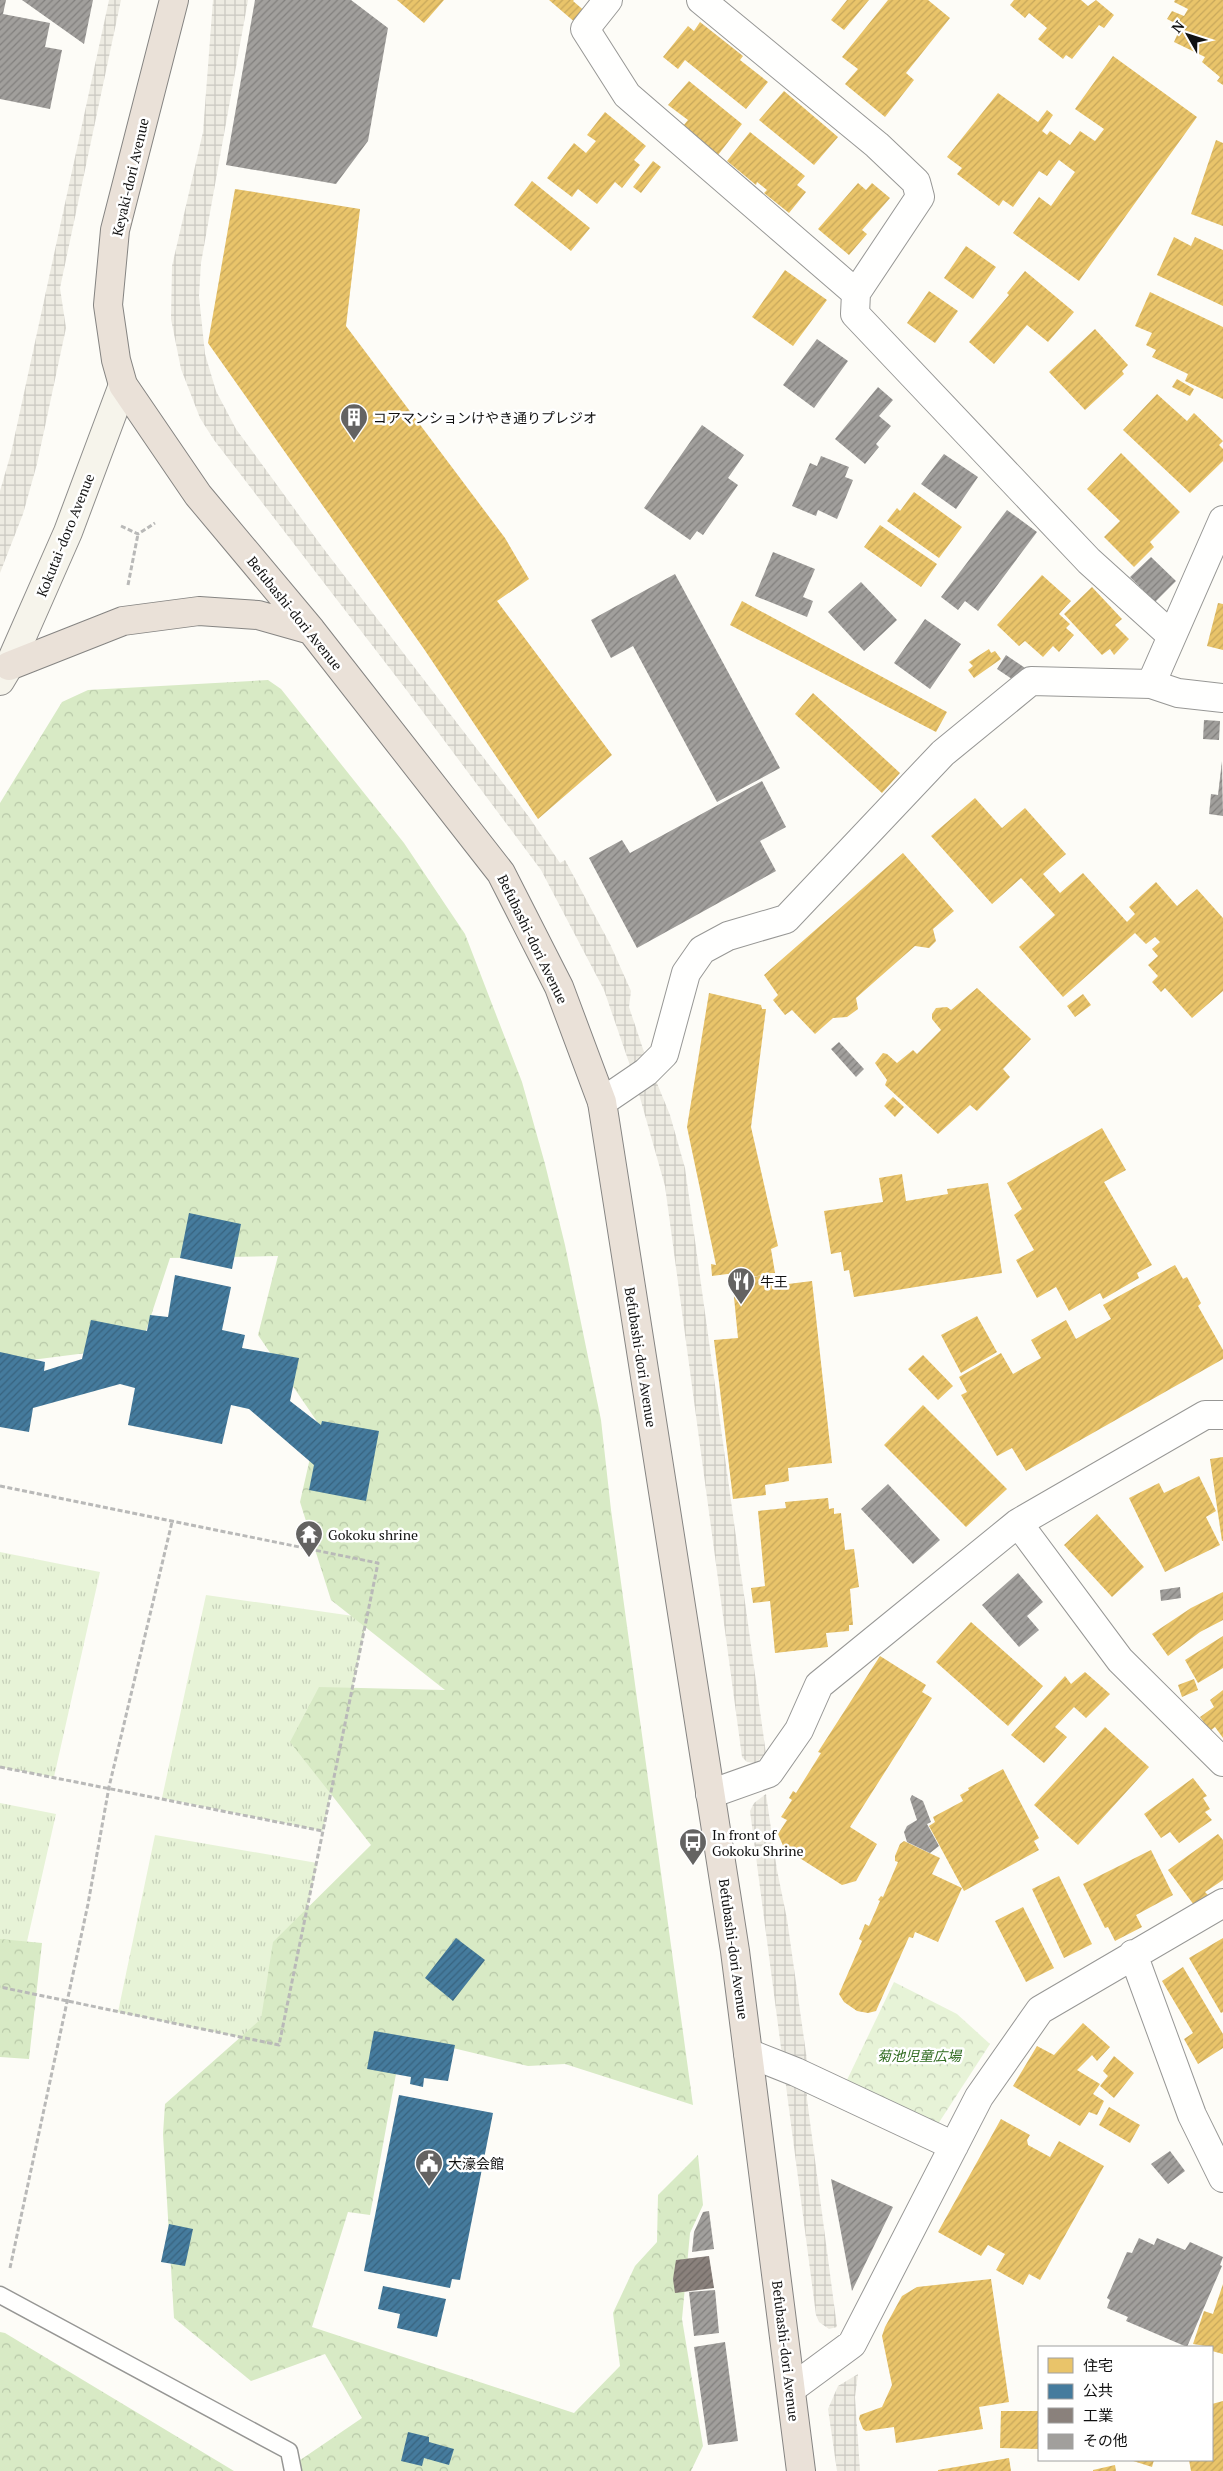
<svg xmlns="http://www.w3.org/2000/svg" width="1223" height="2471" font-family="'PT Serif','Noto Sans JP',serif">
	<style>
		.grass { fill: url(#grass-tufts) }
		.forest { fill: url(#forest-crowns) }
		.park { fill: url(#park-crowns) }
		.plaza { fill: url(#plaza-grid) }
		.homes { fill: url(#homes-hatch) }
		.public { fill: url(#public-hatch) }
		.industry { fill: url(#industry-hatch) }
		.building { fill: url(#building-hatch) }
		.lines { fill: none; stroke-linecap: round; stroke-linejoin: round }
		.lane-casing { stroke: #979795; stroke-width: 19 }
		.street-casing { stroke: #979795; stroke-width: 30 }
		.secondary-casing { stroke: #8e8d8b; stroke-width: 30 }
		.highway-casing { stroke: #858482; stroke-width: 30 }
		.path { stroke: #b9b9b8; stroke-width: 3; stroke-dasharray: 5 2.5; stroke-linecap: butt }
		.lane { stroke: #fffffe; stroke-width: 16 }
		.street { stroke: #fffffe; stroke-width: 28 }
		.secondary { stroke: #f6f4eb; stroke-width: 28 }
		.highway { stroke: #eae1d8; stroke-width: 28 }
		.labels { text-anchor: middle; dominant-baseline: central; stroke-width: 5; stroke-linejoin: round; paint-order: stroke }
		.street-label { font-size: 14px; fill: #111; stroke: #fff }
		.poi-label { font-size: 14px; fill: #111; stroke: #fff; text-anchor: start }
		.park-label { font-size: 14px; font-style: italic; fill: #2f6b1f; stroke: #fff }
	</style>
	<defs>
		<pattern id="grass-tufts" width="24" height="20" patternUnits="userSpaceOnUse" patternTransform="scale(1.25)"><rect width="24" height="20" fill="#e7f3d7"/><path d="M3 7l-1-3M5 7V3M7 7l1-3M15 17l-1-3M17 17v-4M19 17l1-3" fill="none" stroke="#c5cfb8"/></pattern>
		<pattern id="forest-crowns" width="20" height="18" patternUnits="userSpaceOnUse" patternTransform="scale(1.25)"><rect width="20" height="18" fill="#d8eac5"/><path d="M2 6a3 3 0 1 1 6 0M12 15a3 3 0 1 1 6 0" fill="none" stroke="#b8c8a8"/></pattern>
		<pattern id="park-crowns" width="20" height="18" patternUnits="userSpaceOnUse" patternTransform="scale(1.25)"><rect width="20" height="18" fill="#e7f3d7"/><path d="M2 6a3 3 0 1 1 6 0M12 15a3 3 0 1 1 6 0" fill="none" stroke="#c5cfb8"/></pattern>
		<pattern id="plaza-grid" width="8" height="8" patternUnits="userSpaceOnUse" patternTransform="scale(1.25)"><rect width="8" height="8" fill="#edebe2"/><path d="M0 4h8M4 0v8" fill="none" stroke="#cac8c1"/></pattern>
		<pattern id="homes-hatch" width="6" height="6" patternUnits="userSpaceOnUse" patternTransform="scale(1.25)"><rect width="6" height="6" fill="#e9c46a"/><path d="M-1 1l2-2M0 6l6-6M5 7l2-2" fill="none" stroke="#c7a75b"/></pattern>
		<pattern id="public-hatch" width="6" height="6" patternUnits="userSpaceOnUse" patternTransform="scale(1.25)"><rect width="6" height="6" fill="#457b9d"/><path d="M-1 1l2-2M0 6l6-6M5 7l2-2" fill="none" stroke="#38637f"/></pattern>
		<pattern id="industry-hatch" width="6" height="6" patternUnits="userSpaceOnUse" patternTransform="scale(1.25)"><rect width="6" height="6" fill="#8a817c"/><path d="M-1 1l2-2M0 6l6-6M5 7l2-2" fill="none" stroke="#6f6864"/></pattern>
		<pattern id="building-hatch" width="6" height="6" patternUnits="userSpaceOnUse" patternTransform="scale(1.25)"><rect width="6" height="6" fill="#a19f9c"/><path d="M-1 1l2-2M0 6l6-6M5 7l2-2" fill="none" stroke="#82807e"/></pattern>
	</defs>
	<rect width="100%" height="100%" fill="#fdfcf7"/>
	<path class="grass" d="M0,1552L100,1572L54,1777L0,1767Z
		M206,1595L367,1618L323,1831L162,1798Z
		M0,1803L56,1814L16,1990L0,1987Z
		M155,1835L317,1863L279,2045L118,2012Z"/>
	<path class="forest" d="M268,680L281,689L404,843L465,934L522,1082L545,1164L565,1245L601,1420L611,1510L693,2105L565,2064L528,2066L403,2036L370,2215L348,2212L312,2327L574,2413L620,2366L613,2313L635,2266L657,2242L658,2195L698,2155L703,2205L690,2233L682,2319L703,2446L691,2471H284L362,2418L325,2354L251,2381L174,2318L163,2134L165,2104L261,2019L273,1942L371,1845L290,1742L319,1687L445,1690L331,1600L300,1502L318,1423L258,1335L278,1256L170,1258L141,1346L0,1364V803L62,702L88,690Z
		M0,1939L42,1943L29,2059L0,2057Z
		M0,2332L5,2333L234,2471H0Z"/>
	<path class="park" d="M894,1982L957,2014L990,2044L938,2124L847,2080Z"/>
	<path class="plaza" d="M109,0H121L60,288L66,328L37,464L23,514L0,573V491L11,453Z
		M213,0H248L201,263L199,296L205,354L216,391L236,429L323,548L529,817L560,863L565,860L610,944L631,991L629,1007L643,1049L670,1115L685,1168L766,1754L755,1763L747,1762L742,1757L665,1186L635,1080L604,990L541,870L408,692L214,440L200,418L181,369L171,319L172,266L203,132Z
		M766,1794L777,1870L787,1919L807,2060V2099L837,2327L829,2329L819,2322L816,2315L750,1811L754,1803Z
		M858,2374L855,2397L860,2471H837L828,2409L838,2386Z"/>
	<path class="homes" d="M397,0H444L424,23Z
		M549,0H574L573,1L587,13L577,24Z
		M847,0H869L844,30L831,20Z
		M888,0H928L950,18L906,73L914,80L885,117L845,84L858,69L842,57Z
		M1014,0H1081L1088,6L1096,0L1114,15L1104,28L1099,25L1072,59L1066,55L1063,59L1038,39L1047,28L1029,13L1025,18L1010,5Z
		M1175,0H1223V85L1217,81L1220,77L1202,62L1205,57L1174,42L1181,26L1167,19L1172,11L1184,16L1188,9L1174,2Z
		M700,22L743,56L740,60L768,82L746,109L685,60L678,69L663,57L688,26L694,31Z
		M1113,56L1197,117L1079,281L1013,233L1039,197L1051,206L1075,172L1059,160L1047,176L1039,171L1013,207L1003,200L999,206L957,174L962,168L947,157L998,93L1038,122L1047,110L1053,115L1042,131L1047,135L1050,131L1070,145L1080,131L1095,141L1104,129L1075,109Z
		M689,81L742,124L718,155L683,126L688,120L668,105Z
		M784,91L838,137L814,165L759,120Z
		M605,112L646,146L634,160L640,165L622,188L615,182L597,204L578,189L572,197L547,178L574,143L586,153L596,141L587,135Z
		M750,132L805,176L797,185L806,192L789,213L764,193L767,190L757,182L756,185L727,161Z
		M1216,140L1223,143V226L1191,214Z
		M653,161L661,167L641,193L633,187Z
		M532,181L590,228L571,251L514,205Z
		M858,183L866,190L872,183L890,198L862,230L867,234L849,255L818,229Z
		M235,189L360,209L346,326L505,538L529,579L497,601L612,755L538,819L424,649L208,343Z
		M1174,237L1191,246L1195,237L1223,250V306L1157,275Z
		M966,246L996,267L973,299L944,278Z
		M785,270L827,300L793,346L752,317Z
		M1025,271L1074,312L1048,342L1027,325L994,364L969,342L1009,295L1007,293Z
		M929,291L958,311L935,343L907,323Z
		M1150,292L1223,327V399L1185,381L1188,374L1152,357L1156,350L1146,345L1152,333L1135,326Z
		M1095,329L1128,365L1122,371L1124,374L1085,410L1049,372Z
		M1177,379L1194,389L1190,396L1172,387Z
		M1157,394L1187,421L1194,413L1223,441L1219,445L1223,449V461L1190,493L1123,430Z
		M1121,453L1180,512L1150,542L1154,547L1134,567L1104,537L1120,521L1087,489Z
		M914,492L962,527L939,558L887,521L897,508L900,511Z
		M880,525L937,564L921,587L864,547Z
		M1042,575L1071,601L1059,614L1070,624L1066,628L1074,635L1059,652L1053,646L1043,657L1025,641L1019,646L997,625Z
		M1092,587L1122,619L1115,625L1129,639L1114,655L1110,649L1102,655L1064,614Z
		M742,601L947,712L936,732L730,625Z
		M1218,603L1223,604V650L1207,646Z
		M989,649L991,653L995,651L1001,659L974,678L968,670L973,666L969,662Z
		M813,693L900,773L882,793L795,714Z
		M975,798L1002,828L1025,808L1066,854L1043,874L1060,893L1083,873L1127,922L1135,914L1129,907L1156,882L1177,906L1197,889L1223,918V991L1192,1018L1165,988L1161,992L1152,982L1158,976L1148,965L1158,956L1152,949L1160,942L1155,937L1146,944L1135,933L1063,997L1019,947L1055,915L1021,878L992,904L931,836Z
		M903,853L954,911L933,929L936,941L929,948L915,946L856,998L858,1009L847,1017L833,1018L815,1034L792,1010L785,1015L773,1000L778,995L764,975Z
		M977,988L1031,1039L1003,1069L1010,1077L977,1111L970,1105L938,1134L885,1085L887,1080L875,1063L883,1053L887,1054L897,1063L913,1050L917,1054L941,1030L932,1019V1014L936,1008L947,1007L951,1010Z
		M709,993L761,1005L762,1009H766L751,1127L778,1246L771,1249L775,1273H770L772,1286L812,1281L832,1463L788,1468L789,1481L765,1485L766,1495L733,1499L714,1340L738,1338L733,1287L749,1285L748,1278L764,1275L736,1279L735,1273L712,1276L711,1264L716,1265L687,1127Z
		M1083,994L1091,1005L1075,1017L1067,1006Z
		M893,1097L904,1107L895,1117L884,1106Z
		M1102,1128L1126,1170L1104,1182L1152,1265L1137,1273L1139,1278L1103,1299L1100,1293L1069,1311L1056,1287L1037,1298L1016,1260L1034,1250L1014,1215L1022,1209L1007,1183Z
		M902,1174L906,1201L948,1194L947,1189L988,1183L1002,1273L854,1297L849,1270L844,1271L841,1252L831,1254L824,1211L883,1202L879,1178Z
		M1175,1265L1183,1279L1187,1277L1201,1303L1198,1306L1223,1350V1359L1026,1471L1012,1448L997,1456L961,1395L967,1392L959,1377L1001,1353L1013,1374L1041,1358L1031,1340L1066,1320L1076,1339L1111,1319L1103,1305Z
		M977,1316L997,1352L961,1373L941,1335Z
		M923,1355L953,1386L938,1400L908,1369Z
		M923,1405L1007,1489L966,1527L884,1445Z
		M1223,1457V1541H1222L1210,1459Z
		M1199,1476L1216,1511L1206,1517L1220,1545L1165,1572L1129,1498L1159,1483L1164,1493Z
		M828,1498L829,1509L834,1508V1514L841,1513L845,1550L854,1549L859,1587L850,1589L853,1625H849V1631L826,1633L828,1647L775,1653L770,1601L753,1603L751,1588L765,1586L758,1511L786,1508L785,1502Z
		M1097,1514L1144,1567L1112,1597L1064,1545Z
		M1223,1592V1620L1200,1632L1168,1656L1152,1634L1191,1608Z
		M971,1622L1043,1686L1008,1726L936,1662Z
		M1223,1636V1668L1198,1683L1185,1660Z
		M880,1656L926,1685L922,1692L932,1698L850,1827L877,1844L856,1881L842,1885L784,1848L778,1834L787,1820L781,1817L792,1800L789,1798L793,1791L796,1793L821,1753L818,1752Z
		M1085,1672L1110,1694L1086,1718L1074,1707L1055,1727L1067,1737L1044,1763L1011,1735L1065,1676L1071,1684Z
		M1194,1679L1198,1690L1182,1697L1178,1685Z
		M1223,1690V1738L1215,1727L1210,1731L1200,1717L1214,1707L1210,1700Z
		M1105,1727L1149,1767L1078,1845L1034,1805Z
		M1003,1769L1039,1838L1034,1841L1039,1850L964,1891L929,1826L935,1822L933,1817L963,1801L960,1795L969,1790L968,1788Z
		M1193,1778L1207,1796L1203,1798L1210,1809L1205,1812L1212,1820L1179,1843L1170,1832L1161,1838L1144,1814Z
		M1218,1834L1223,1840V1880L1205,1892L1208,1895L1194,1905L1168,1870Z
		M904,1841L940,1858L932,1874L962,1888L938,1942L915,1932L913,1938L909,1937L876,2011L868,2013L857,2011L844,2002L839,1994L862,1941L859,1939L865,1924L869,1926L880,1901L878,1900L881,1896L883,1897L898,1862L895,1861V1856L900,1844Z
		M1151,1850L1173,1895L1136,1915L1142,1927L1115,1941L1108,1927L1105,1928L1083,1884Z
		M1059,1876L1092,1944L1064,1958L1032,1889Z
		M1023,1907L1054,1968L1026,1982L995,1921Z
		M1223,1938V2012L1221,2013L1189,1958Z
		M1183,1967L1223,2034V2048L1198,2064L1184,2039L1193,2033L1162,1981Z
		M1083,2023L1110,2047L1097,2061L1092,2055L1077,2070L1100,2084L1093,2094L1104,2101L1097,2115L1089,2112L1080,2126L1013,2086L1037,2046L1054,2055Z
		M1114,2056L1134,2073L1114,2098L1100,2086L1108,2076L1103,2071Z
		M1109,2107L1140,2125L1130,2143L1099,2125Z
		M1001,2119L1030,2135L1027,2140L1028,2145L1050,2157L1059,2141L1104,2166L1040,2280L1029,2274L1023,2285L996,2270L1005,2254L988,2245L981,2256L938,2232Z
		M991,2279L1009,2402L979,2407L983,2429L896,2443L894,2427L866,2431L863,2429L859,2419L860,2415L882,2407L892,2385L882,2336L885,2327L902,2296L917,2287Z
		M1223,2284V2354L1212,2351V2347L1193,2344L1204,2311L1213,2314Z
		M1223,2401V2471H1191L1189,2460H1212V2404Z
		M1001,2411H1039V2449L1000,2448Z
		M1009,2458L1011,2471H938V2470Z
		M1130,2460H1154L1152,2467Z
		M1115,2465L1116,2471H1093V2470Z"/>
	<path class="public" d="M189,1213L241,1224L232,1269L180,1258Z
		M175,1275L231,1287L222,1330L245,1335L242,1348L299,1358L290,1401L321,1425L322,1421L379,1431L366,1501L309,1490L314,1465L249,1409L231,1405L222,1444L128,1425L135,1388L120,1384L33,1408L29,1432L0,1427V1352L45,1362L44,1371L82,1359L91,1320L147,1331L150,1315L168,1317Z
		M456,1938L485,1960L453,2001L425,1978Z
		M374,2031L455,2045L448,2081L424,2078L423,2087L410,2084L411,2077L367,2069Z
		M399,2095L493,2113L460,2280L452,2279L450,2288L364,2271Z
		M169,2224L193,2229L185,2266L161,2262Z
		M383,2286L446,2299L437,2337L397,2328L400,2314L378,2309Z
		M408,2432L429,2437V2442L454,2449L449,2465L424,2458L422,2466L401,2461Z"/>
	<path class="industry" d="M709,2256L714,2288L675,2293L673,2279L676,2260Z"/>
	<path class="building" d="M0,0H6L3,14L50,23L45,47L62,50L50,109L0,99Z
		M22,0H93L84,44Z
		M255,0H351L388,28L368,141L336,184L226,165Z
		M817,339L848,361L814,408L783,385Z
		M878,387L893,400L879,416L891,426L876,444L879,447L865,464L835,439Z
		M702,425L744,455L728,478L738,485L703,535L697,531L690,540L644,508Z
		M944,454L978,477L956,509L921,484Z
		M821,456L849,467L845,477L853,480L837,519L818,510L816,516L792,506L810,463L817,466Z
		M1007,510L1037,532L978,611L965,601L958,610L941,597Z
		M773,552L815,569L803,597L813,601L807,617L755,596Z
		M1151,557L1176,581L1155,602L1130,577Z
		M675,574L780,768L717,802L633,646L611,658L591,620Z
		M861,582L897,620L864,651L828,612Z
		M925,619L961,644L930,689L894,663Z
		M1006,655L1028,670L1018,683L997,669Z
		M1204,720L1220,721L1219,740L1203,739Z
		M1222,761L1223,816L1209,814L1211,794L1218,795Z
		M762,781L786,827L760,841L776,871L637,948L589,858L622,840L630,853Z
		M839,1042L864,1069L856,1077L831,1049Z
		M888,1484L940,1540L913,1564L861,1509Z
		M1018,1573L1043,1602L1027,1616L1039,1630L1019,1647L982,1605Z
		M1180,1587L1181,1598L1161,1601L1160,1590Z
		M912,1795L923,1801L931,1822L927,1824L939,1846L930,1853L907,1842L904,1832L907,1826L917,1820L910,1799Z
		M1170,2151L1185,2171L1168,2184L1151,2164Z
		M831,2179L893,2207L852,2291Z
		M709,2211L714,2249L692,2252L694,2232L703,2212Z
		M1139,2238L1154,2245L1157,2238L1185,2250L1190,2242L1223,2257L1220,2265L1222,2266L1187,2347L1126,2321L1128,2317L1107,2308L1110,2300L1107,2298L1127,2252L1132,2253Z
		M715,2290L719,2333L694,2336L689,2292Z
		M725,2342L738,2441L708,2445L694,2347Z"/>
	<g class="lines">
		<g class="lane-casing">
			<path id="lane" d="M0,2295L289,2451L293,2471"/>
		</g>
		<g class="street-casing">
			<path id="street" d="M608,0L585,29L627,95L856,293
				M701,0L877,145L916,182L920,197L856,293L855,314L1089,561L1172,636
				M1151,684L1223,520
				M602,1102L646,1072L664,1054L686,973L702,950L728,936L786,919L943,753L1031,681L1151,684L1178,693L1223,698
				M1018,1523L1120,1660L1223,1762
				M710,1794L769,1773L799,1730L819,1685L1018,1523L1205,1415H1223
				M1133,1954L1192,2115L1223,2178
				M748,2053L796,2072L954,2146
				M791,2389L852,2344L979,2097L1040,2010L1223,1903"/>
		</g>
		<g class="secondary-casing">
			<path id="secondary" d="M0,681L9,666L68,532L123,385"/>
		</g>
		<g class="highway-casing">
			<path id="highway" d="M174,0L115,230L108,305L116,360L123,385L198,495L311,630L501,873L559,987L602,1102L735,1951L801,2471
				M9,666L123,621L199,611L258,615L311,630"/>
		</g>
		<path class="path" d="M121,526L138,534L155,523
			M128,585L138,534
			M0,1486L378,1563L279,2045L0,1987
			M0,1767L323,1831
			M10,2268L88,1904L109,1787L172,1522"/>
		<use href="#lane" class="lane"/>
		<use href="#street" class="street"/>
		<use href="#secondary" class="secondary"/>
		<use href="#highway" class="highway"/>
	</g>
	<defs>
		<g id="building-pin" transform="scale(1.4375)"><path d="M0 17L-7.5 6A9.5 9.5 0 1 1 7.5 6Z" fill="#646362" stroke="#fff"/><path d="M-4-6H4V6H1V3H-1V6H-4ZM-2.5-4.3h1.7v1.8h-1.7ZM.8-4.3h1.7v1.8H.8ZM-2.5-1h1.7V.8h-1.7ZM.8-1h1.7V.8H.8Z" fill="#fff"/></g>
		<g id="restaurant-pin" transform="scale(1.4375)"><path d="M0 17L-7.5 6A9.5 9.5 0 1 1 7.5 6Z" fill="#646362" stroke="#fff"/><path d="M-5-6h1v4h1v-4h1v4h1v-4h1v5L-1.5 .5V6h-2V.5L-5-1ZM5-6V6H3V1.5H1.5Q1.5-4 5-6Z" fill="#fff"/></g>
		<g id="temple-pin" transform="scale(1.4375)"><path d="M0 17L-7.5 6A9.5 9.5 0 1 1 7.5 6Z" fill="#646362" stroke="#fff"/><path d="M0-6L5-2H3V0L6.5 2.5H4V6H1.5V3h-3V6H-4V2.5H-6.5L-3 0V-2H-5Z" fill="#fff"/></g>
		<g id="bus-pin" transform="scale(1.4375)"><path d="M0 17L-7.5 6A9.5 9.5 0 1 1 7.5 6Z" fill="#646362" stroke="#fff"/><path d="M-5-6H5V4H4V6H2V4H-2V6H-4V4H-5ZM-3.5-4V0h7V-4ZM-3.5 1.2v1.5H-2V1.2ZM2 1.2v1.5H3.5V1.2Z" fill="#fff"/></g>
		<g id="civic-pin" transform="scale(1.4375)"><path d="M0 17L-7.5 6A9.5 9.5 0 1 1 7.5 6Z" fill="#646362" stroke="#fff"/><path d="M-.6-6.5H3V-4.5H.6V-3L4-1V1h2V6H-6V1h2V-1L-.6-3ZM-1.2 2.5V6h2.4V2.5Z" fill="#fff"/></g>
	</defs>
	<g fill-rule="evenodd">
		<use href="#building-pin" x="354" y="417"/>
		<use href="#restaurant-pin" x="741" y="1281"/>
		<use href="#temple-pin" x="309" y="1534"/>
		<use href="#bus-pin" x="693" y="1842"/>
		<use href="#civic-pin" x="429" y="2163"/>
	</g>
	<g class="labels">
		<g class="street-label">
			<text transform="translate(130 177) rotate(-77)">Keyaki-dori Avenue</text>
			<text transform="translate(65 535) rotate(-68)">Kokutai-doro Avenue</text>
			<text transform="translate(295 613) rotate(51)">Befubashi-dori Avenue</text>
			<text transform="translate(533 939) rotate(64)">Befubashi-dori Avenue</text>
			<text transform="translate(641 1357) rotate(81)">Befubashi-dori Avenue</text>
			<text transform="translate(734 1949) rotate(82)">Befubashi-dori Avenue</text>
			<text transform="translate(786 2351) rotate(83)">Befubashi-dori Avenue</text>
		</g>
		<g class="poi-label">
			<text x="373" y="417">コアマンションけやき通りプレジオ</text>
			<text x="760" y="1281">牛王</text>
			<text x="328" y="1534">Gokoku shrine</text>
			<text x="712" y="1834">In front of<tspan x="712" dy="16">Gokoku Shrine</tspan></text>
			<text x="448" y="2163">大濠会館</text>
		</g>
		<g class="park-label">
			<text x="919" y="2055">菊池児童広場</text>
		</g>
	</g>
	<rect x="1038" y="2346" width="175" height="115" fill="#ffffff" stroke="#a0a0a0"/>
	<rect x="1048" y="2358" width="25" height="15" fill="#e9c46a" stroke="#a0a0a0"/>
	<text x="1083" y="2371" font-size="15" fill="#111111">住宅</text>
	<rect x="1048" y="2384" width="25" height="15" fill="#457b9d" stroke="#a0a0a0"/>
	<text x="1083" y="2396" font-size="15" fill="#111111">公共</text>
	<rect x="1048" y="2408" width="25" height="15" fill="#8a817c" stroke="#a0a0a0"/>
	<text x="1083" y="2421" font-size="15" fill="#111111">工業</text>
	<rect x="1048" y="2434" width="25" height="15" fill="#a19f9c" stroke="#a0a0a0"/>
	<text x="1083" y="2446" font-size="15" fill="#111111">その他</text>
	<g transform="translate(1188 35) rotate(309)" stroke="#ffffff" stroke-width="4" paint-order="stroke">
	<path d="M0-4L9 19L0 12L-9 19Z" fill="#111111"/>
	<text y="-8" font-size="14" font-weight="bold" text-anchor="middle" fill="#111111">N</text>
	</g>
</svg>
